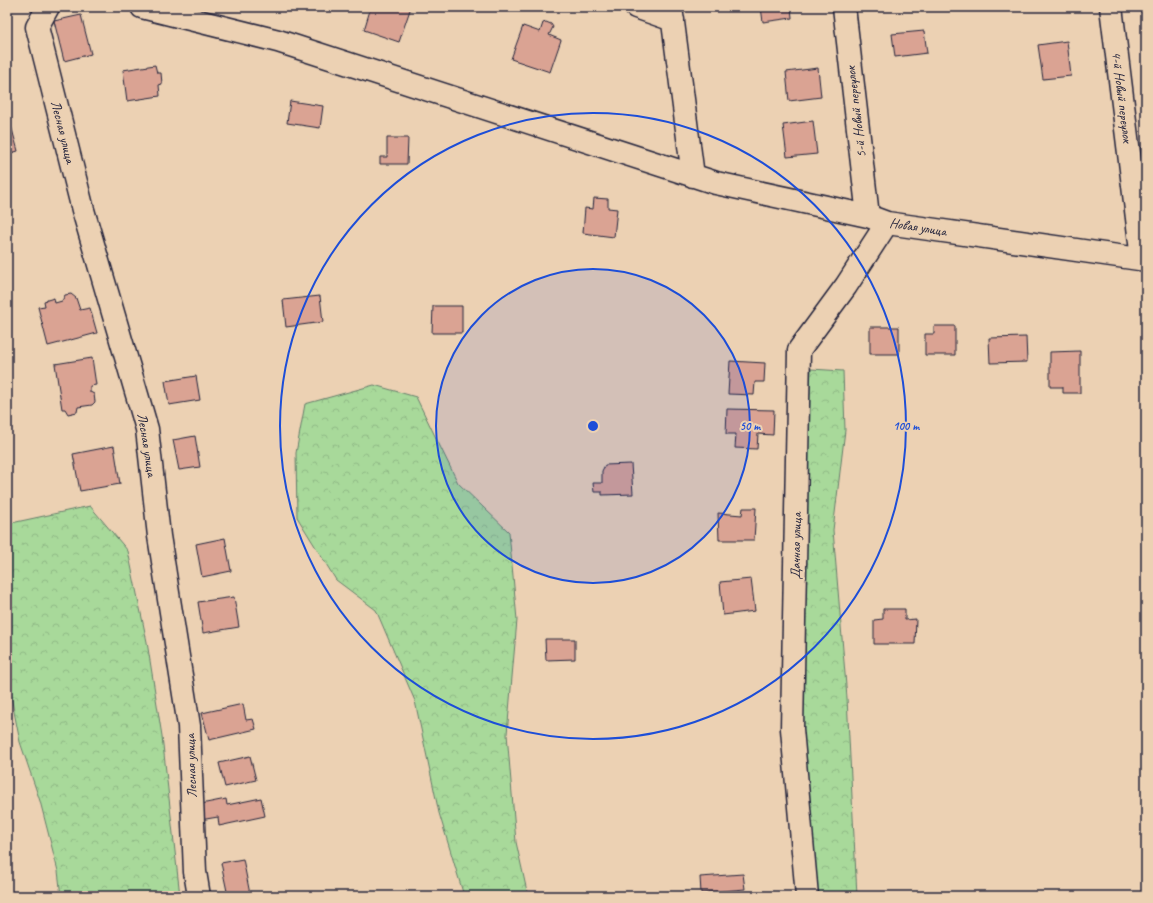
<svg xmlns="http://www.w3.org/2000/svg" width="1153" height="903" font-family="Caveat,sans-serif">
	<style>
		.forest { fill: url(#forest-crowns); stroke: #657e6a }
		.building { fill: #daa393; stroke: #22223b }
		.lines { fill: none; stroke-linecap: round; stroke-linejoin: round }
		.minor-casing { stroke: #22223b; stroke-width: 25 }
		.minor { stroke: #ecd1b3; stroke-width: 22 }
		.ring { fill: none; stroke: #1d4ed8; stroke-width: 2 }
		.labels { text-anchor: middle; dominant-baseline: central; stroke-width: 4; stroke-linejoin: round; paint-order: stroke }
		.street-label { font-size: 14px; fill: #22223b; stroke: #ecd1b3 }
		.centre { fill: #1d4ed8; stroke: #ecd1b3; stroke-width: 2 }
		.ring-label { font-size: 12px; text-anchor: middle; font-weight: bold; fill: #1d4ed8; stroke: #ecd1b3; stroke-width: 4; stroke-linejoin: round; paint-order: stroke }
	</style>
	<defs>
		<pattern id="forest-crowns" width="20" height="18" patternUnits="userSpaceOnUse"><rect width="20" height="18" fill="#a8d99a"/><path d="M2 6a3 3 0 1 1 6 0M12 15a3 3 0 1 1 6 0" fill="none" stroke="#90ba86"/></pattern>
	</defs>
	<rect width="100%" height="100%" fill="#ecd1b3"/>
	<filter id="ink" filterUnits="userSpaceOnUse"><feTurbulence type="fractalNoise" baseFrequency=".025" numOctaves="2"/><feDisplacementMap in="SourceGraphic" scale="8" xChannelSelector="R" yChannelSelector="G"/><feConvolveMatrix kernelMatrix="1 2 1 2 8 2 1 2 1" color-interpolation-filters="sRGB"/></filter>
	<g filter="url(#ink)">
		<path class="forest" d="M811,369L843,371L845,430L833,530L847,698L857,896H809L801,822L803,526Z
			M374,385L416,397L458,483L509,532L517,620L507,734L516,842L528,896H464L439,813L415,701L376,610L336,580L297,517L296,453L305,404Z
			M90,506L128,551L147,642L162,736L180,896H61L58,871L40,801L20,742L7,676V524Z"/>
		<path class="building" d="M371,7H411L399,42L364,30Z
			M761,7H791L792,18L763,22Z
			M1021,7H1049L1022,10Z
			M81,15L91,54L64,61L54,21Z
			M546,22L551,24L553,27L549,35L561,40L550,72L511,59L523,26L540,32L543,23Z
			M924,31L927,53L895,57L892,34Z
			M1067,41L1071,76L1043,79L1038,45Z
			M155,65L157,73H161L162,84L159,85L160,96L127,101L123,70Z
			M818,68L821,97L789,101L786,72Z
			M290,101L323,106L320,128L287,123Z
			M813,121L817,154L787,157L783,125Z
			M10,122L18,151L7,154V123Z
			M387,138H408L407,164H380V157H387Z
			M594,198L608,199V208L617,209L614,237L583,233L585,208L593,209Z
			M71,294L76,298L80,310L90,308L97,333L48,346L38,307L45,306L44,301L54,298L55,303L62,301L65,295Z
			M320,296L323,322L286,327L283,300Z
			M433,306H462V333H432Z
			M934,326H955V355H925V334H934Z
			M870,327H899V354H870Z
			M1026,337L1027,362L990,363L989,338Z
			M1080,351V393H1063V387H1050V352Z
			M92,358L96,385L90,386V392L94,394L95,402L92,405L78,407L77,412L68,414L65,409H62L55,364Z
			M730,361L765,363L764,382H755L754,395L728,394Z
			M196,376L200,400L169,405L165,381Z
			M727,409L774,410L773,435L758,434L757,449L735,448L736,434H726Z
			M195,436L200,467L179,470L173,440Z
			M114,446L120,484L80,491L73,454Z
			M631,464L633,494L602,495V492H594L593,483H602V471L605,465Z
			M743,508H756L754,540H719L718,513L742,515Z
			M225,538L231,571L202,577L196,544Z
			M751,579L755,611L723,615L720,582Z
			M234,597L239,627L203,633L198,602Z
			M883,609H905V620L916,619L915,644H874V620L883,619Z
			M545,639H575V659L546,660Z
			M243,704L246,720L253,719L256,729L209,740L202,713Z
			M250,756L256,780L225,787L219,763Z
			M261,798L265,816L219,826L218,817L200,820L196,805L226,799L227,805Z
			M243,859L250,894L228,896L221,863Z
			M743,874L745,889L701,893L700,877Z"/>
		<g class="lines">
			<g class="minor-casing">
				<path id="minor" d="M48,7L37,27L83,210L147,429L159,536L189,726L195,872L199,896
					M142,7L278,41L716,183L868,216L887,223L1146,260
					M636,7L673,20
					M671,7L693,176
					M844,7L868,216
					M1111,7L1142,259
					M807,896L792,729L799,350L846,286L887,223"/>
			</g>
			<use href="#minor" class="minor"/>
		</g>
	</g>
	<circle cx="593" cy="426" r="157" fill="#1d4ed8" fill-opacity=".12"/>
	<g class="ring">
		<circle cx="593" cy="426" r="157"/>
		<circle cx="593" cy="426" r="313"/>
	</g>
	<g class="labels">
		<g class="street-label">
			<text transform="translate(1122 97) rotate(83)">4-й Новый переулок</text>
			<text transform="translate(856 112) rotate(-97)">5-й Новый переулок</text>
			<text transform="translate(63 132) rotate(76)">Лесная улица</text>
			<text transform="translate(918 227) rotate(9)">Новая улица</text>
			<text transform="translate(147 445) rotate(81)">Лесная улица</text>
			<text transform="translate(796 546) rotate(-89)">Дачная улица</text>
			<text transform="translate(191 766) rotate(-92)">Лесная улица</text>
		</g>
	</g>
	<circle cx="593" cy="426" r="6" class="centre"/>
	<g class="ring-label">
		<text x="750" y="430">50 m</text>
		<text x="906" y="430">100 m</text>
	</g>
	<rect width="1153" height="903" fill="none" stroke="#ecd1b3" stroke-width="24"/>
	<rect x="12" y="12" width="1129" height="879" fill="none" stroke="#22223b" stroke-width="1.5" filter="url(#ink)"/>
</svg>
